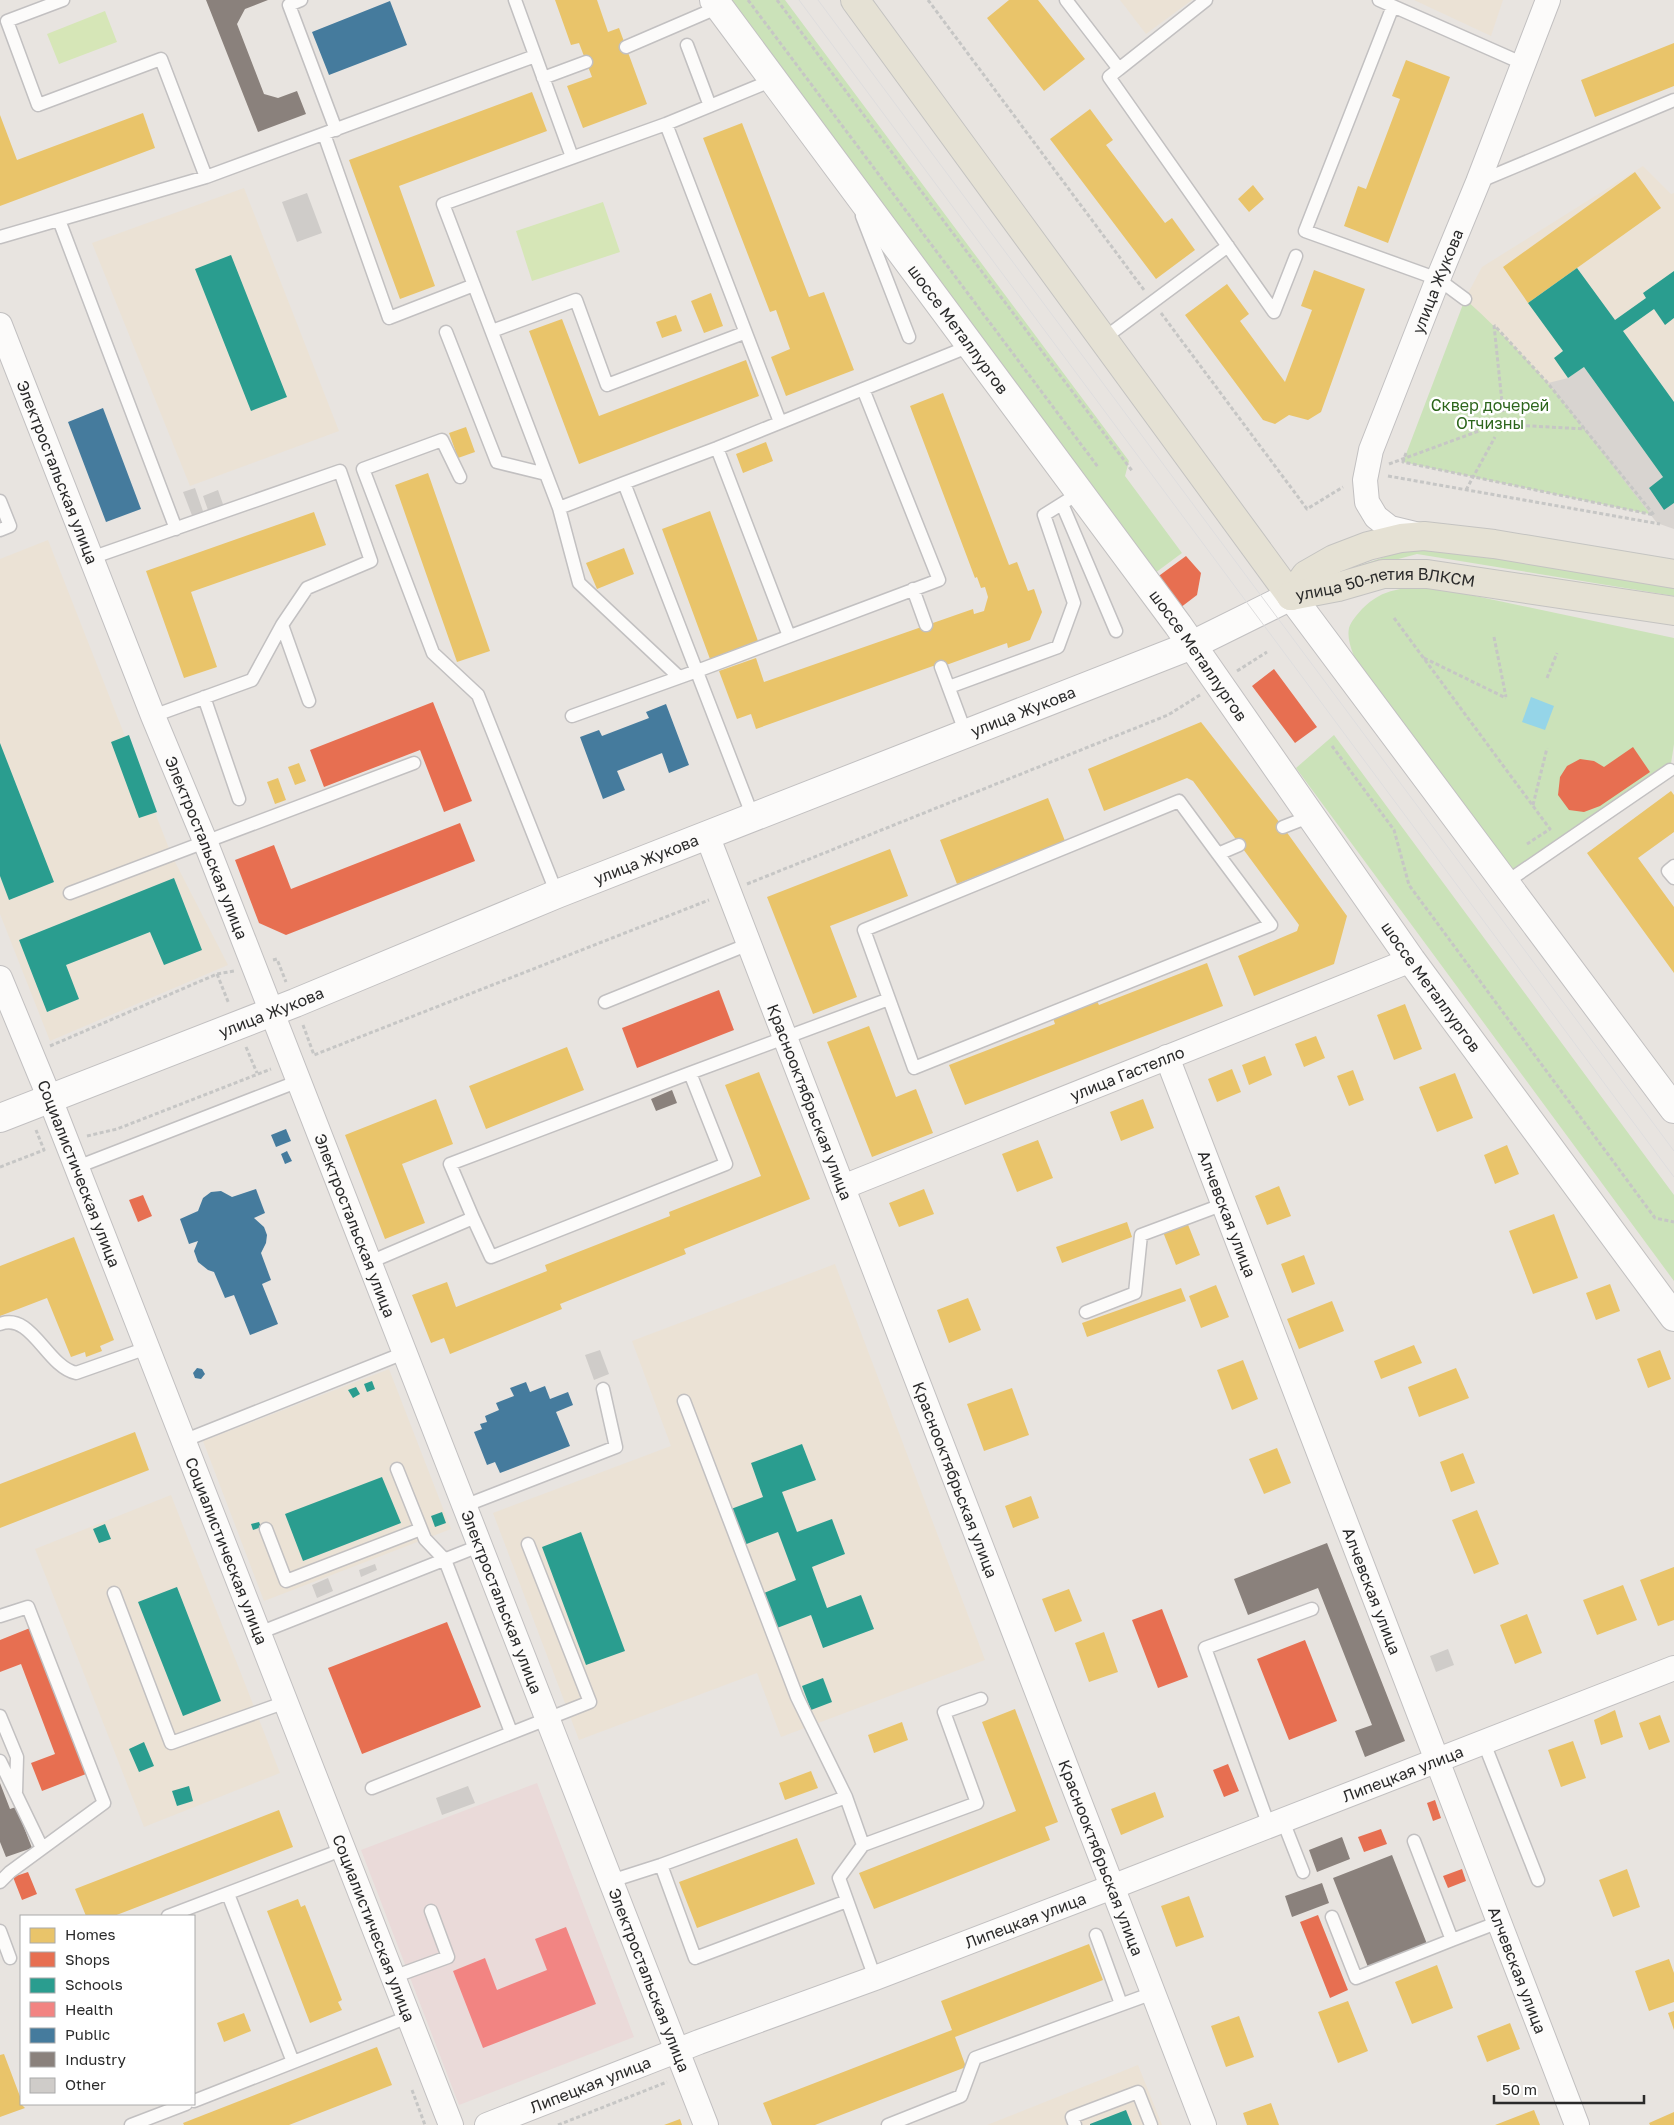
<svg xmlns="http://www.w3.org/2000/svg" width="1674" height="2125" font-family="'Golos Text',sans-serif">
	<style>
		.education { fill: #ebe2d5 }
		.medical { fill: #eadad9 }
		.green { fill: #cbe2b9 }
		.pitch { fill: #d6e6b7 }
		.plaza { fill: #d8d4d0 }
		.water { fill: #95d5e8 }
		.homes { fill: #e9c46a }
		.shops { fill: #e76f51 }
		.schools { fill: #2a9d8f }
		.health { fill: #f28482 }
		.public { fill: #457b9d }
		.industry { fill: #8a817c }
		.building { fill: #cfccc9 }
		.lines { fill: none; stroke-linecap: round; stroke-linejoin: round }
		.lane-casing { stroke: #c2c0c1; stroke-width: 15 }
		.street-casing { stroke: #c2c0c1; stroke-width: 26 }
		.secondary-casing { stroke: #c2c0c1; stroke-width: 30 }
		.primary-casing { stroke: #c4c3c1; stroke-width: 30 }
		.path { stroke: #c6c6c5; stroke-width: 3; stroke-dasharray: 4 2.5; stroke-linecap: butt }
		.lane { stroke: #fcfbfa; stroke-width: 12 }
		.street { stroke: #fcfbfa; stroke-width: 24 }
		.secondary { stroke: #fcfbfa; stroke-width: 28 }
		.primary { stroke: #e5e1d4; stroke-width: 28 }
		.tram { stroke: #deddde; stroke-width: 1 }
		.labels { text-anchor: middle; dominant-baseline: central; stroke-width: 5; stroke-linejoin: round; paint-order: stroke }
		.street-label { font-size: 16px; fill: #2a2a2a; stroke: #fff }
		.park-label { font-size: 16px; fill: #2c651b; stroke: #fff }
	</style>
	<rect width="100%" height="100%" fill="#e8e4e0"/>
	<path class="education" d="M1120,0H1192L1146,34Z
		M1414,0H1503L1491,36Z
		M1643,166L1671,194L1674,193V519L1585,429L1546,381L1465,299L1482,267Z
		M244,188L339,431L190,486L92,243Z
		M48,540L172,856L228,965L50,1041L0,914V559Z
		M835,1264L985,1660L781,1737L757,1673L579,1740L493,1513L671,1446L632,1341Z
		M389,1369L451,1529L264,1601L203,1441Z
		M171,1495L280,1773L144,1827L35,1549Z
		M1138,2065L1162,2125H987Z"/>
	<path class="medical" d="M537,1783L634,2037L459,2105L361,1850Z"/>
	<path class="green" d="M721,0H785L1129,461L1125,476L1182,553L1151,576Z
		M1465,299C1537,363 1595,440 1654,515L1403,462Z
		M1420,545L1674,587V596L1417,554L1361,569L1358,566Z
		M1433,587L1674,638V744L1670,770L1514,877L1361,673C1356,660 1346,642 1349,628C1351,621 1357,615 1362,609C1384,587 1404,588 1433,587Z
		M1334,735L1674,1195V1281L1296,768Z"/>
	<path class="pitch" d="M105,11L117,42L59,64L47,34Z
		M603,202L620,252L532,281L516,231Z"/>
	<path class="plaza" d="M1584,367L1663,477L1649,488L1664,510L1674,503V529L1657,523L1548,383L1568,378Z"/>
	<path class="water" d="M1531,697L1554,706L1545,730L1522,722Z"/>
	<path class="homes" d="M555,0H597L608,32L619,28L647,104L583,128L567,86L592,77L579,43L571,45Z
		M1009,0H1038L1085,59L1044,91L987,18Z
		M1674,43V86L1595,117L1581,80Z
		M1406,60L1450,77L1388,243L1344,226L1358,186L1366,189L1400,99L1392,96Z
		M532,92L547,131L399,186L435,286L400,299L349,160Z
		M1090,109L1113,140L1106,145L1165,223L1172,218L1195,250L1156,279L1050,139Z
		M143,113L155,148L0,206V115L17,160Z
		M742,123L809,297L824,292L854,370L786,396L771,357L790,349L776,310L770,312L703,138Z
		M1635,172L1661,208L1528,303L1503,267Z
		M1253,185L1264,199L1249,212L1238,199Z
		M1314,270L1365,289L1321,412L1308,420L1289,415L1275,424L1263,420L1185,315L1227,284L1249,314L1240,321L1285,382L1312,310L1301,306Z
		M711,293L723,326L704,333L691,301Z
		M676,315L682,331L662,338L656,322Z
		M562,319L599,416L746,360L759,396L579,464L529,331Z
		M943,393L1009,565L1017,562L1028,591L1034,589L1042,612L1030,640L1008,648L1007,643L938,668L933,666L756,729L751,714L737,719L719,671L756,658L764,682L973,609L974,614L984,611L988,597L985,587L981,588L977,577L975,578L910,406Z
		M466,427L475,452L458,458L449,433Z
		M766,442L773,461L743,473L736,454Z
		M428,473L490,651L457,662L395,485Z
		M710,511L758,641L710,659L662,529Z
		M314,512L326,545L191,592L217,667L184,678L146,571Z
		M624,548L634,574L597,589L586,563Z
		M1201,722L1283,827L1347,916L1334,964L1254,996L1238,956L1297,931L1299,925L1193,781L1187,778L1104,811L1088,769Z
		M299,763L306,781L295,785L288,767Z
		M278,778L286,800L275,804L267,782Z
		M1671,791L1674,795V832L1638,858L1674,907V973L1587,853Z
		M1048,798L1065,841L957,884L940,840Z
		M890,849L908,896L830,926L857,997L813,1014L767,897Z
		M1207,963L1223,1006L965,1105L949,1065L1055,1024L1052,1015L1096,999L1099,1005Z
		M1405,1004L1422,1049L1394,1060L1377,1015Z
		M869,1026L896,1097L916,1089L933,1133L872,1157L827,1042Z
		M1316,1036L1325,1058L1304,1067L1295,1044Z
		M567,1047L584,1090L486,1129L469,1086Z
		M1265,1056L1272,1075L1249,1085L1242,1065Z
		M1232,1069L1241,1092L1217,1102L1208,1079Z
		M1353,1070L1364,1100L1349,1106L1337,1076Z
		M759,1072L810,1199L684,1249L686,1254L560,1304L562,1309L450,1354L444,1338L431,1343L412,1295L447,1282L456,1307L547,1271L545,1265L670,1216L669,1212L761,1176L725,1085Z
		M1455,1073L1473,1118L1437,1132L1419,1087Z
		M436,1099L453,1144L402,1164L425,1223L385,1239L345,1135Z
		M1143,1099L1154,1128L1121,1141L1110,1112Z
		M1038,1140L1053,1178L1017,1192L1002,1154Z
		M1507,1145L1519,1174L1495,1184L1484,1155Z
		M1279,1186L1291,1216L1267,1225L1255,1196Z
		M924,1189L934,1214L899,1227L889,1203Z
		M1554,1214L1578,1278L1533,1294L1509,1231Z
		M1127,1222L1132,1237L1062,1263L1056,1247Z
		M1187,1222L1200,1255L1176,1265L1163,1232Z
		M74,1237L114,1340L100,1346L102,1351L86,1357L85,1352L71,1357L47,1298L0,1316V1266Z
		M1304,1255L1315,1284L1292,1293L1281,1264Z
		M1610,1284L1620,1311L1596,1320L1586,1293Z
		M1216,1285L1229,1317L1201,1328L1189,1296Z
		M1181,1288L1186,1301L1087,1337L1082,1323Z
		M968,1298L981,1330L949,1343L937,1310Z
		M1332,1301L1344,1331L1299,1349L1287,1319Z
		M1414,1345L1422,1363L1381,1379L1374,1361Z
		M1660,1350L1671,1379L1648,1388L1637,1359Z
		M1243,1360L1258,1399L1232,1410L1217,1370Z
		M1456,1368L1469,1398L1419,1417L1408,1387Z
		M1012,1388L1029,1435L984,1451L967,1404Z
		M135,1432L149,1470L0,1528V1484Z
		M1277,1448L1291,1483L1264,1494L1249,1459Z
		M1463,1453L1475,1483L1451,1492L1440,1462Z
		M1031,1496L1039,1518L1013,1528L1005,1506Z
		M1477,1510L1499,1564L1474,1574L1452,1520Z
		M1674,1567V1620L1658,1626L1640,1580Z
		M1623,1585L1637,1620L1597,1635L1583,1600Z
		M1069,1589L1082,1621L1055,1632L1042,1599Z
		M1527,1614L1542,1653L1515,1664L1500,1625Z
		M1104,1632L1118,1672L1089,1682L1075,1643Z
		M1015,1709L1058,1822L1045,1827L1050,1840L874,1909L859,1873L1016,1811L982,1722Z
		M1615,1710L1623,1737L1601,1745L1594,1720Z
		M1660,1715L1670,1742L1649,1750L1639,1723Z
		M902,1722L908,1740L874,1753L868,1735Z
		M1573,1741L1586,1778L1561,1787L1548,1750Z
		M811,1771L818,1788L785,1800L779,1783Z
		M1155,1792L1164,1817L1121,1835L1111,1809Z
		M279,1810L293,1847L114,1916H86L75,1889Z
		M797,1838L815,1884L697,1928L679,1882Z
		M1627,1869L1640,1907L1613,1917L1599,1880Z
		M1189,1896L1204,1937L1176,1947L1161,1906Z
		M298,1899L301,1907L305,1905L342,2000L338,2002L342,2010L310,2023L267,1911Z
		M1089,1944L1103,1980L955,2037L966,2067L815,2125H772L763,2103L952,2030L941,2001Z
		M1669,1959L1674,1973V2002L1649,2011L1635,1971Z
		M1437,1965L1453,2008L1412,2024L1395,1982Z
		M1348,2001L1368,2051L1338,2063L1318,2012Z
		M1674,2011V2030L1668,2013Z
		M244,2013L251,2031L224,2042L217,2023Z
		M1239,2016L1254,2057L1226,2067L1211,2026Z
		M1510,2023L1520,2049L1487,2062L1477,2036Z
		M377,2047L392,2085L289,2125H184L183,2123Z
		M4,2054L21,2099V2104L25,2108L0,2117V2055Z
		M1271,2103L1279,2125H1247L1243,2113Z
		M1534,2110L1540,2125H1495Z
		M1674,2112V2125H1650L1649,2123Z
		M680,2119L682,2125H664Z"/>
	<path class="shops" d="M1186,556L1201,573L1197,595L1172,614L1156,578Z
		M1274,669L1317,727L1295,743L1252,686Z
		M433,702L472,801L444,812L420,750L324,787L310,750Z
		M1633,747L1650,772L1600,806L1584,812L1569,810L1558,795L1560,777L1567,766L1580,759L1594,761L1604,767Z
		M460,823L475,861L286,935L259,923L235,860L274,845L291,889Z
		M719,990L734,1030L637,1068L622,1028Z
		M143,1195L152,1216L138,1222L129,1200Z
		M1162,1609L1188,1677L1158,1688L1132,1620Z
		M447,1622L481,1707L362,1754L328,1668Z
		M30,1628L86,1774L42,1791L31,1763L55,1754L21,1664L0,1672V1640Z
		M1305,1640L1337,1721L1289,1740L1257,1659Z
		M1228,1764L1239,1791L1224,1797L1213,1770Z
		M1435,1800L1441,1818L1433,1821L1427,1803Z
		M1381,1829L1387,1844L1364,1852L1358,1837Z
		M1462,1869L1466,1881L1448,1888L1443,1876Z
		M28,1872L37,1894L22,1900L13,1877Z
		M1318,1915L1348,1990L1330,1998L1300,1922Z"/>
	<path class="schools" d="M231,255L287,397L251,411L195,269Z
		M1577,268L1615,320L1646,298L1643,293L1674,271V318L1665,325L1654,309L1623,331L1674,402V503L1664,510L1649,488L1663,477L1584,367L1568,378L1554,358L1563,351L1528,303Z
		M129,735L157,812L139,818L111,742Z
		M0,743L54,882L9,900L0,876Z
		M174,878L202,950L164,965L150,932L66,965L79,999L47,1012L19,940Z
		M372,1381L375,1389L367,1392L364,1384Z
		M356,1387L360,1394L353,1398L348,1390Z
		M802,1444L816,1480L782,1492L797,1532L832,1519L845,1554L812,1567L827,1608L861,1595L874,1629L823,1648L811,1615L777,1628L764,1593L796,1580L778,1532L744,1545L731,1509L763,1497L751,1463Z
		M382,1477L401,1523L303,1561L285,1514Z
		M442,1512L446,1523L435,1527L431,1516Z
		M259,1522L261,1527L253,1530L251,1524Z
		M105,1524L111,1539L99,1543L93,1529Z
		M581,1532L625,1651L586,1665L542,1547Z
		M177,1587L221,1701L183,1716L138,1602Z
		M823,1678L832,1702L811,1710L802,1686Z
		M144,1742L154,1766L139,1772L129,1749Z
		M189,1786L193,1801L177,1806L172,1791Z
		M1126,2110L1132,2125H1090V2124Z"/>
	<path class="health" d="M566,1927L596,2004L483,2048L453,1971L485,1958L497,1990L547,1970L535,1939Z"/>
	<path class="public" d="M390,1L407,45L329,75L312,32Z
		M103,408L141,509L106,522L68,422Z
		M666,704L689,765L669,773L662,753L617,771L625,790L603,799L580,737L599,730L602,736L649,718L646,712Z
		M286,1129L291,1141L276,1147L271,1135Z
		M287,1151L292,1161L285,1164L281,1154Z
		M256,1189L265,1213L254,1218L264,1227L267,1235L266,1243L261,1253L271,1280L262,1284L278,1324L250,1335L234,1295L225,1298L214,1272L208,1270L198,1262L194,1251L198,1241L189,1244L180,1219L198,1211L203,1198L211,1192L221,1191L232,1197Z
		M197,1368L202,1369L205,1374L201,1379L195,1378L193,1373Z
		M526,1382L530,1392L545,1386L550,1399L568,1392L573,1405L556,1412L570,1446L500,1473L495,1462L487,1465L474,1432L482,1429L480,1424L487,1422L485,1416L499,1410L496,1403L514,1396L510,1388Z"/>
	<path class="industry" d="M206,0H268L245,9L237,24L264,94L278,98L297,91L306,114L258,132Z
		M672,1090L677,1103L656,1111L651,1099Z
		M1327,1543L1405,1741L1365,1757L1355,1731L1372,1725L1318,1588L1248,1615L1234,1579Z
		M0,1783L10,1809L16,1807L32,1848L6,1857L0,1842Z
		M1342,1837L1350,1859L1317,1872L1309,1850Z
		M1392,1855L1427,1944L1368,1967L1333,1878Z
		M1322,1883L1329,1903L1292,1917L1285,1896Z"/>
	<path class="building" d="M307,193L322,233L297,242L282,202Z
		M195,488L204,514L193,518L183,492Z
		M218,490L224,507L209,513L203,496Z
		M600,1350L609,1374L594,1380L585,1355Z
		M375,1564L377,1570L361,1577L359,1570Z
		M328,1578L333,1591L317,1598L312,1585Z
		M1448,1649L1454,1665L1436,1672L1430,1656Z
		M468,1786L475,1803L442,1815L436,1798Z"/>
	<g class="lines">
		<g class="lane-casing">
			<path id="lane" d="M63,0L7,21L38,105L161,59L206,177
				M301,0L289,5L336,130
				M515,0L572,157
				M1066,0L1119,69L1109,77L1274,312L1296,256
				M1379,0L1524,64
				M1393,6L1305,231L1438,279L1465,299
				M687,45L710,106
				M626,47L719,7
				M1119,69L1206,0
				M543,78L586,62
				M666,124L780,422
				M324,134L389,318L474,285
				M1478,182L1674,100
				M862,216L909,337
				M59,220L176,529
				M0,237L206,177L535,56
				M492,331L576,300L607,385L744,333
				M446,332L497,462L546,474
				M1103,339L1228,246
				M717,448L789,636
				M460,477L442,440L363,469L433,653L478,695L557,894
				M624,483L717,448L970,346
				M0,501L10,526L0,530
				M1062,504L1116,631
				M559,508L579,583L679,677
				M91,558L340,471L371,561L307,588L282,625L252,680L153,716
				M913,589L926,625
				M282,625L309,701
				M941,667L966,734
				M949,687L1058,647L1074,603L1044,515L1079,493
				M204,697L239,799
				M572,716L697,671L939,580L863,389
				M753,817L624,483L559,508L443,204L666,124L773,80
				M1283,827L1311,816
				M1674,866L1668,871L1674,878
				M1505,883L1670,770
				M70,893L414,763
				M889,999L864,930L1179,801L1218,854L1239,845
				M605,1002L749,944
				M77,1167L299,1081
				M473,1218L450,1164L690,1073
				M370,1262L473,1218L491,1257L726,1164L690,1073L889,999L914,1068L1271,925L1218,854
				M1086,1312L1135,1293L1141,1235L1224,1204
				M0,1324C32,1312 46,1366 76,1373L147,1348
				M684,1401L797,1697L846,1797
				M183,1441L404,1353
				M397,1469L425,1539L445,1560L511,1732
				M464,1506L616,1447L603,1389
				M266,1529L286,1581L421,1529
				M114,1593L171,1743L286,1702
				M0,1616L28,1607L104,1803L10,1872L0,1882
				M259,1633L479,1546
				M0,1716L17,1757L16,1792
				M1484,1743L1538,1880
				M0,1761L42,1848
				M372,1788L590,1702L528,1544
				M1283,1821L1303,1872
				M1269,1826L1205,1648L1312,1609
				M1414,1841L1452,1940L1499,1922
				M863,1845L839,1878L875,1978
				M661,1865L695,1958L847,1901
				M611,1881L661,1865L846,1797L863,1845L977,1803L944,1712L981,1699
				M228,1894L293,2062
				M168,1916L344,1849
				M1332,1917L1356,1978L1452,1940
				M0,1931L10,1958
				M1096,1935L1121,2004
				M393,1977L448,1957L431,1911
				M194,2101L408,2017
				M131,2125L186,2104
				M888,2125L961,2096L975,2058L1153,1993
				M1075,2125L1072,2117L1138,2092L1151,2125"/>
		</g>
		<g class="street-casing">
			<g id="street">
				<path id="s1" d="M0,325L153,716L205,841L706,2125"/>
				<path id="s2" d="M1419,535L1390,528L1376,517L1367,502L1365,480L1371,450L1438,279L1478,182L1548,0"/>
				<path id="s3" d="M707,835L1204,2125"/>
				<path id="s4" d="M0,978L50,1099L451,2125"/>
				<path id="s5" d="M1167,1057L1577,2125"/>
				<path id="s6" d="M843,1187L1411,960"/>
				<path id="s7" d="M487,2125L699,2042L875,1978L1112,1887L1674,1668"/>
			</g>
		</g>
		<g class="secondary-casing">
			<g id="secondary">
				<path id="s8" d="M714,0L1178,625L1411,960L1674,1317"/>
				<path id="s9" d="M0,1118L295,1003L557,894L1192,645L1291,596L1674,1109"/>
			</g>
		</g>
		<g class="primary-casing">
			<g id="primary">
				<path d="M855,0L1291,596"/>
				<path d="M1291,596L1306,575L1334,559L1368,546L1401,538L1424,536L1494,544L1674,574"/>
				<path id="s10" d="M1291,596L1338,587L1383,574H1427L1674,611"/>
			</g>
		</g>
		<path class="path" d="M748,0L1098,467
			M777,0L1133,472
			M928,0L1144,290
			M1161,313L1307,509L1343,487
			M1494,325L1503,412
			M1513,425L1585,429
			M1406,453L1403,462L1654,515L1546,381L1494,325
			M1389,464L1487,428
			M1388,476L1660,524
			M1466,490L1495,437
			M1394,618L1550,829L1527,844
			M1494,637L1506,697
			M1424,658L1506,698
			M1237,671L1267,652
			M1547,678L1557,653
			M1332,746L1394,830L1409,885L1655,1218L1674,1222
			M1533,805L1547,748
			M747,884L1168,715L1200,695
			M273,960L277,959L286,982
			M217,974L229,1004
			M303,1025L314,1055L709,900
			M50,1046L217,974L234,971
			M246,1047L257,1073
			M87,1136L117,1129L271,1069
			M0,1167L44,1150L36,1130
			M412,2090L425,2125
			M558,2125L667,2082"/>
		<use href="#lane" class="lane"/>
		<use href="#street" class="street"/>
		<use href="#secondary" class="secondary"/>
		<use href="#primary" class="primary"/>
		<path class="tram" d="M799,0L1674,1177
			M818,0L1674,1151"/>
	</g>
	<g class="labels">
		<g class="street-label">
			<text stroke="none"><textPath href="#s2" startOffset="299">улица Жукова</textPath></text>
			<text stroke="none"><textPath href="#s8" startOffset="410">шоссе Металлургов</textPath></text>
			<text stroke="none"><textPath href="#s1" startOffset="158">Электростальская улица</textPath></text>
			<text stroke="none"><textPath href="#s10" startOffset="96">улица 50-летия ВЛКСМ</textPath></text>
			<text stroke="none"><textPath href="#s8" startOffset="815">шоссе Металлургов</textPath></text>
			<text stroke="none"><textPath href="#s9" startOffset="1101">улица Жукова</textPath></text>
			<text stroke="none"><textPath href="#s1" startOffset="562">Электростальская улица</textPath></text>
			<text stroke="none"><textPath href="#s9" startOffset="696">улица Жукова</textPath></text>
			<text stroke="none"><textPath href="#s8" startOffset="1220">шоссе Металлургов</textPath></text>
			<text stroke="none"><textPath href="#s9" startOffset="291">улица Жукова</textPath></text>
			<text stroke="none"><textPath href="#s6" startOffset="306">улица Гастелло</textPath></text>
			<text stroke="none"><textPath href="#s3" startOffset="286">Краснооктябрьская улица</textPath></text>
			<text stroke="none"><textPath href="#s4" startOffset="211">Социалистическая улица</textPath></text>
			<text stroke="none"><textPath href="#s5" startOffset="168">Алчевская улица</textPath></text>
			<text stroke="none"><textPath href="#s1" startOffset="968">Электростальская улица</textPath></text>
			<text stroke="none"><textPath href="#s3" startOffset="691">Краснооктябрьская улица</textPath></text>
			<text stroke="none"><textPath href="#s4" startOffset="616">Социалистическая улица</textPath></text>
			<text stroke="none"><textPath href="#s5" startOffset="572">Алчевская улица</textPath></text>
			<text stroke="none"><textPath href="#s1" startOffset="1372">Электростальская улица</textPath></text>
			<text stroke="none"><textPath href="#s7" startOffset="981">Липецкая улица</textPath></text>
			<text stroke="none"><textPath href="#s3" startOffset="1096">Краснооктябрьская улица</textPath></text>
			<text stroke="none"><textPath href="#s7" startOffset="576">Липецкая улица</textPath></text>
			<text stroke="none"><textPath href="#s4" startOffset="1021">Социалистическая улица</textPath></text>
			<text stroke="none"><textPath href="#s5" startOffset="978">Алчевская улица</textPath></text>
			<text stroke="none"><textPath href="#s1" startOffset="1778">Электростальская улица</textPath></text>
			<text stroke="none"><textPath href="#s7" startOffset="111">Липецкая улица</textPath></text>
		</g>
		<g class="park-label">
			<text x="1490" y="405">Сквер дочерей<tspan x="1490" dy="18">Отчизны</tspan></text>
		</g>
	</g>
	<rect x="20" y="1915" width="175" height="190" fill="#ffffff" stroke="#aaaaaa"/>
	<rect x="30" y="1928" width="25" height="15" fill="#e9c46a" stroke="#aaaaaa"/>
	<text x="65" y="1940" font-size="15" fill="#2a2a2a">Homes</text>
	<rect x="30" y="1952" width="25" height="15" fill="#e76f51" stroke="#aaaaaa"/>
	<text x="65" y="1965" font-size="15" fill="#2a2a2a">Shops</text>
	<rect x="30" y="1978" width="25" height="15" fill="#2a9d8f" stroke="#aaaaaa"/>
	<text x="65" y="1990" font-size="15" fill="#2a2a2a">Schools</text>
	<rect x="30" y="2002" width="25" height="15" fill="#f28482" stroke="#aaaaaa"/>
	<text x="65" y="2015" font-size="15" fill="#2a2a2a">Health</text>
	<rect x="30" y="2028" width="25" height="15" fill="#457b9d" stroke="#aaaaaa"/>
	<text x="65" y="2040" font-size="15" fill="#2a2a2a">Public</text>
	<rect x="30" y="2052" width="25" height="15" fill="#8a817c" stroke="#aaaaaa"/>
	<text x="65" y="2065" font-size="15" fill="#2a2a2a">Industry</text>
	<rect x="30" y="2078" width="25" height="15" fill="#cfccc9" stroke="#aaaaaa"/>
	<text x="65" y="2090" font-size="15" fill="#2a2a2a">Other</text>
	<path d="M1494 2095v8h150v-8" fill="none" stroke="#2a2a2a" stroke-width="2.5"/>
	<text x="1502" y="2095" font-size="15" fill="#2a2a2a" stroke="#ffffff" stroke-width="4" paint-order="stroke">50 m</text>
</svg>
